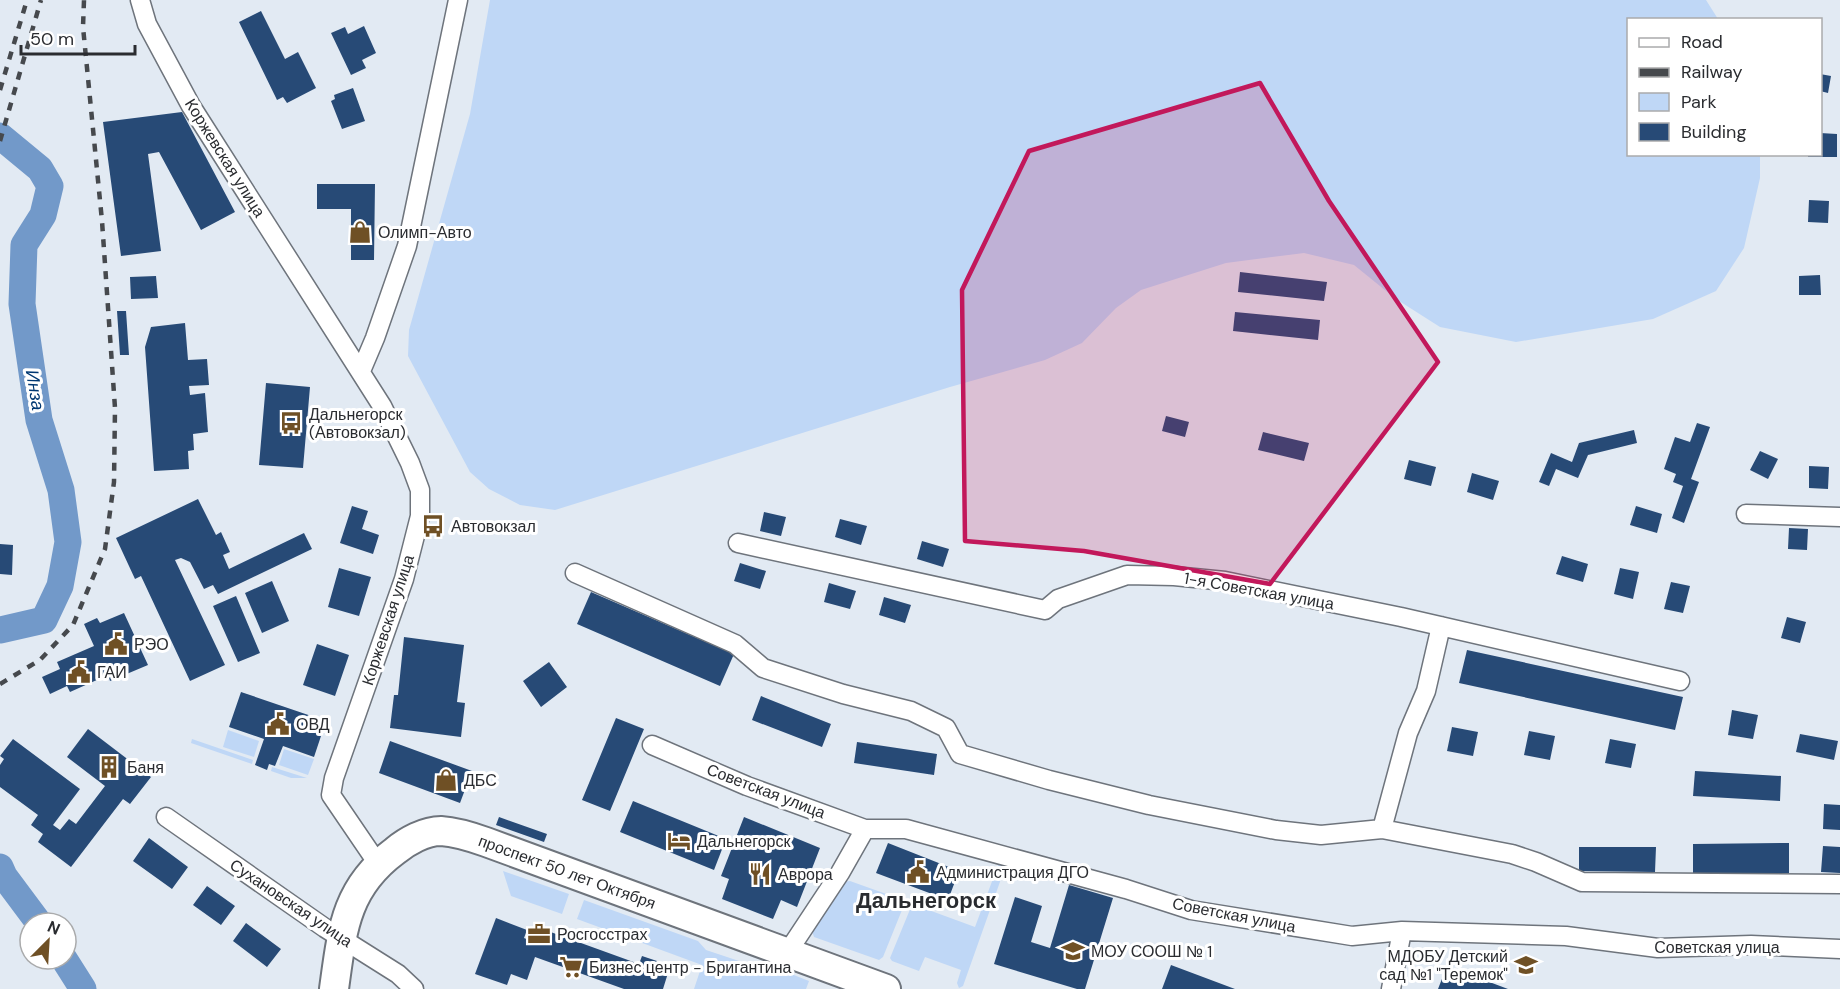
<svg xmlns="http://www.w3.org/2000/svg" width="1840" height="989" font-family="'DM Sans',sans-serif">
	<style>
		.green { fill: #bfd7f6 }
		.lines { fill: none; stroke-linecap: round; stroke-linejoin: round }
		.river { stroke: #7299c9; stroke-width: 27 }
		.building { fill: #274a76 }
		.street-casing { stroke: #6e747c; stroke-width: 21 }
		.primary-casing { stroke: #6e747c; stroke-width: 32 }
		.street { stroke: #fff; stroke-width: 18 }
		.primary { stroke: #fff; stroke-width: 28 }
		.rail { stroke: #46494d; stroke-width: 4.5; stroke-dasharray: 8 8; stroke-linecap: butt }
		.marked { fill: #c2185b; fill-opacity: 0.2; stroke: #c2185b; stroke-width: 4.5; stroke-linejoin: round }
		.labels { text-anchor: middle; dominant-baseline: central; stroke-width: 6; stroke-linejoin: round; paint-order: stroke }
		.street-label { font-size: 16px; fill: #2a2c30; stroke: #fff }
		.poi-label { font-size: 16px; fill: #2a2c30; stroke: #fff; text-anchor: start }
		.water-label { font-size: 18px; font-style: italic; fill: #003872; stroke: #fff }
		.district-label { font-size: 22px; font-weight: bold; fill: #2a2c30; stroke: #fff }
	</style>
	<rect width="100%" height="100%" fill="#e2eaf3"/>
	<path class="green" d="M490,0H1706L1718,19L1628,20V154L1760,155V178L1744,248L1716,291L1653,319L1516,342L1440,327L1396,299L1354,265L1304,253L1226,263L1141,290L1116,308L1082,343L1045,360L950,387L555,510L520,505L489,489L470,472L408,356L409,330L470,114Z
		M228,730L259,741L254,757L223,747Z
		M192,739L253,760L252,764L191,743Z
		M284,749L314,759L308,775L279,765Z
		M272,767L307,778H291L271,771Z
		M1000,860L1007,862L963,986L959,988L957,983L961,970L925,957L919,971L892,961L890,958L911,907L915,905L975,927Z
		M503,871L569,894L562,914L511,896Z
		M850,881L903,900L904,905L883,957L879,960L814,937L812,931L842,882Z
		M584,900L698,941L706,950L745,963L758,961L809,981L806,989H694L702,965L577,919Z"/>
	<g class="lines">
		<path class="river" d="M0,136L40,169L50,186L43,215L24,245L22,304L39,420L61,490L68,542L60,586L44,620L0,630
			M0,867L4,876L39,923
			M64,959L83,989"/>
	</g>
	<path class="building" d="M261,11L285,59L298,52L316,88L287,103L283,97L277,100L239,22Z
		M364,26L376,53L362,60L366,68L351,75L331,33L345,27L348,34Z
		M1820,74L1831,76L1828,93L1820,91Z
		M353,88L365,121L342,129L331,101L335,99L334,95Z
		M182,112L235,212L201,230L159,152L148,154L161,251L121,256L103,122Z
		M1820,133L1837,134V157H1808V154H1820Z
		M317,184H375L374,260H351V209H317Z
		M1809,200L1829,201L1828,223L1808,222Z
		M1240,272L1327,282L1324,301L1238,292Z
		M1820,275L1821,295H1799V276Z
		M156,276L158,298L131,299L130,277Z
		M117,311H126L129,355H120Z
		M1235,312L1320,320L1318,340L1233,331Z
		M185,323L188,360L207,359L209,385L189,386L190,395L205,393L208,432L193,434L194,450L188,451L189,469L154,471L145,347L151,327Z
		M266,383L310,387L303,468L259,465Z
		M1166,416L1189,422L1185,437L1162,431Z
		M1697,423L1710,427L1691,479L1699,482L1684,523L1672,518L1683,486L1673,482L1676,474L1664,469L1675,437L1690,442Z
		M1634,430L1637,443L1588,455L1578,478L1556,469L1549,486L1539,482L1551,453L1572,462L1579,443Z
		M1263,432L1309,443L1304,461L1258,450Z
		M1760,451L1778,459L1768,479L1750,470Z
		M1409,460L1436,467L1431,486L1404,479Z
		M1809,466L1829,467L1828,489L1809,488Z
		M1472,473L1499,481L1493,500L1467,492Z
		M198,499L216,535L221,532L230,552L223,555L229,569L304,533L312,549L218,594L213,585L204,589L190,562L181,558L175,560L225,665L190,681L141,576L135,579L116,538Z
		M352,506L368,511L362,529L379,535L373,554L340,543Z
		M1636,506L1662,514L1657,533L1630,525Z
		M764,512L786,517L781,536L760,531Z
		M840,519L867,526L861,545L835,537Z
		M1789,528L1808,529L1807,550L1788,549Z
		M922,541L949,549L943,567L917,559Z
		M0,544L13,545L12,575L0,574Z
		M1562,556L1588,564L1583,582L1556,574Z
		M740,563L766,571L760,589L734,581Z
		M339,568L371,577L359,616L328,607Z
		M1620,568L1639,572L1633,599L1614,594Z
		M272,581L289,621L262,633L245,593Z
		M1671,582L1690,586L1683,613L1664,609Z
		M829,583L856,591L850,609L824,602Z
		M591,592L734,654L720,686L577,624Z
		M236,596L260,653L238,662L213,606Z
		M884,597L911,605L905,623L879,615Z
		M124,613L148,665L110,681L108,675L70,692L67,686L50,694L42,677L60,669L57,662L94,646L84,624L97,618L100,623Z
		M1787,617L1806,622L1800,643L1781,638Z
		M404,637L464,645L457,702L465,703L461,737L390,728L394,695H398Z
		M317,644L349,655L335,696L303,685Z
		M1467,650L1683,697L1675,730L1459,683Z
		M549,662L567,687L541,707L523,681Z
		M241,692L326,721L314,757L283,746L275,766L269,764L267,770L255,765L264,739L229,727Z
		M761,696L831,724L822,747L752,720Z
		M1732,710L1758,715L1753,739L1728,735Z
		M616,718L644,729L610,811L582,800Z
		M1452,727L1478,732L1473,756L1447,751Z
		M88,729L151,777L130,804L123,799L71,867L38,842L43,834L31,825L38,815L0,787V765L4,759L0,756L13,739L80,789L53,825L60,830L69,819L76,824L105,786L67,757Z
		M1529,731L1555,736L1550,760L1524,755Z
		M1800,734L1838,741L1834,760L1796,752Z
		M1610,739L1636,744L1631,768L1605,763Z
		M390,741L472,771L460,803L379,773Z
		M857,742L937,754L934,775L854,763Z
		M1695,771L1781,776L1780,801L1693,796Z
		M633,801L726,839L714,870L620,832Z
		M1824,804L1840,805V830L1823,829Z
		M499,817L547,834L544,842L496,825Z
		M744,817L820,848L797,907L781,900L773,919L722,899L729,879L721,876Z
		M149,838L188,867L172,889L133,861Z
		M888,843L959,871L948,900L876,873Z
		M1789,843V873L1693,874V844Z
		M1823,846L1840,847V873L1821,872Z
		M1579,847H1656L1655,872L1579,871Z
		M1069,885L1113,898L1085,989H1077L994,964L1015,897L1042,906L1031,942L1050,948Z
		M207,886L235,906L221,925L193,905Z
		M496,918L527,930L524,938L529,940L534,926L639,964L642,956L657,961L655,968L668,973L663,989H624L535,957L527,980L511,974L507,985L475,974Z
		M246,923L281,949L267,967L233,941Z
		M1171,965L1235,989H1162Z
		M1447,966L1508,989H1438Z"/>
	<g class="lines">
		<g class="street-casing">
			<path id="street" d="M140,0L147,24L191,106L382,406L410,463L420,490V516L404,579L334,778L331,795L378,864
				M361,371L375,338L407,246L458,0
				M1746,514L1840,517
				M738,543L1045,610L1058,599L1127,575L1174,576L1225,581L1401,617L1680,681
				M575,573L735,644L763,668L843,694L911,711L946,728L960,754L1049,780L1149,805L1276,830L1321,835L1382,829L1512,854L1536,862L1582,882L1840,884
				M652,745L747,786L865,829H906L1126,889L1191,910L1352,936L1402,931L1566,936L1658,948L1751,945L1840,949
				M166,817L325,928L398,974L414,989
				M1382,829L1408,733L1426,691L1441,626
				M787,953L840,873L865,829
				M1391,989L1402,931"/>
		</g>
		<g class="primary-casing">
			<path id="primary" d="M334,989C342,931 345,888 395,851C407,841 425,831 441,831C457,832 472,837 486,842L886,989"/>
		</g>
		<use href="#street" class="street"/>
		<use href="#primary" class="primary"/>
		<path class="rail" d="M0,90L27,0
			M0,141L41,0
			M0,684L40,660L73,625L105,549L114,482L115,408L102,221L83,27L84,0"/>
	</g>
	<path class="marked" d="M1260,83L1329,201L1438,362L1270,584L1084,551L965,541L962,290L1029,151Z"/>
	<defs>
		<g id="shop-bare" transform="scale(1.8)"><path d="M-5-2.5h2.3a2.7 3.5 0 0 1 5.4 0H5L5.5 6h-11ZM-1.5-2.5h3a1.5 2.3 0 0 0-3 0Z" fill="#6f5025" stroke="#fff" stroke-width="2.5" paint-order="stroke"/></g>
		<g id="bus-bare" transform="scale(1.8)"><path d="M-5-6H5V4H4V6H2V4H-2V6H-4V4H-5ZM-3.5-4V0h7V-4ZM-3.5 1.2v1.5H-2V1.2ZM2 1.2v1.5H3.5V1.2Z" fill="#6f5025" stroke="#fff" stroke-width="2.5" paint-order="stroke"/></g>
		<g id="civic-bare" transform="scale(1.8)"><path d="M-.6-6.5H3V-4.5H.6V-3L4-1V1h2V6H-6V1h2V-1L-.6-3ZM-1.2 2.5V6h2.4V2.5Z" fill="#6f5025" stroke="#fff" stroke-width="2.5" paint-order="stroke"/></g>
		<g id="building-bare" transform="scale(1.8)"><path d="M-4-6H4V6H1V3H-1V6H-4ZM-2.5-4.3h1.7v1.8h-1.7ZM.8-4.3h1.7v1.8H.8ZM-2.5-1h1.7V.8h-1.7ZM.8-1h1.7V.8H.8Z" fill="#6f5025" stroke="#fff" stroke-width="2.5" paint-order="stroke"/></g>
		<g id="hotel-bare" transform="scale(1.8)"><path d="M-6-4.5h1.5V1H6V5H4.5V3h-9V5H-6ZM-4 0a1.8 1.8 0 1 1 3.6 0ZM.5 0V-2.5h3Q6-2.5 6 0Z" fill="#6f5025" stroke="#fff" stroke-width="2.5" paint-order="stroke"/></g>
		<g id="restaurant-bare" transform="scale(1.8)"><path d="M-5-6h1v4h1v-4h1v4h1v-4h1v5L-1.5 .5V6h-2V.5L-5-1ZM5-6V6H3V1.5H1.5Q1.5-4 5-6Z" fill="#6f5025" stroke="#fff" stroke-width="2.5" paint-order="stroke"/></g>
		<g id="office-bare" transform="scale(1.8)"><path d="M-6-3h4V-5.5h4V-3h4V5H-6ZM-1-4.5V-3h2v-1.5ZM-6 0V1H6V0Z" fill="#6f5025" stroke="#fff" stroke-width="2.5" paint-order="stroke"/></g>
		<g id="school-bare" transform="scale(1.8)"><path d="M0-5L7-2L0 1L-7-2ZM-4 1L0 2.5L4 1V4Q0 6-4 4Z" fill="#6f5025" stroke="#fff" stroke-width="2.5" paint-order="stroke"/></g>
		<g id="supermarket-bare" transform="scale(1.8)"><path d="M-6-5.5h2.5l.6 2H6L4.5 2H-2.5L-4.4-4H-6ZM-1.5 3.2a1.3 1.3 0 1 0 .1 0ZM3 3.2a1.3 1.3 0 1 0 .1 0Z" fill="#6f5025" stroke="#fff" stroke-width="2.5" paint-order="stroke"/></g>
	</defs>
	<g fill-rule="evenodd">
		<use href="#shop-bare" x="360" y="232"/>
		<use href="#bus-bare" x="291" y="423"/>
		<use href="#bus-bare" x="433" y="526"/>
		<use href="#civic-bare" x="116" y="644"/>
		<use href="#civic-bare" x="79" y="672"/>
		<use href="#civic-bare" x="278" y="724"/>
		<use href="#building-bare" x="109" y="767"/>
		<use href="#shop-bare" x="446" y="780"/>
		<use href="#hotel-bare" x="679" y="841"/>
		<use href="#civic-bare" x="918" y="872"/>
		<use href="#restaurant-bare" x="760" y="874"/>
		<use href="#office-bare" x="539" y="934"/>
		<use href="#school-bare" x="1073" y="951"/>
		<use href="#school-bare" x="1526" y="965"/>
		<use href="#supermarket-bare" x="571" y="967"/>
	</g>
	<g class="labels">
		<g class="street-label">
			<text transform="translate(225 158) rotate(58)">Коржевская улица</text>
			<text transform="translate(1259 591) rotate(10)">1-я Советская улица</text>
			<text transform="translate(388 620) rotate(-72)">Коржевская улица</text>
			<text transform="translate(766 791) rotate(21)">Советская улица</text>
			<text transform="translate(567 872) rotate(20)">проспект 50 лет Октября</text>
			<text transform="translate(291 903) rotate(34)">Сухановская улица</text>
			<text transform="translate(1234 915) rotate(11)">Советская улица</text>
			<text x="1717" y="947">Советская улица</text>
		</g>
		<g class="poi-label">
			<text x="378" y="232">Олимп-Авто</text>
			<text x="309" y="414">Дальнегорск<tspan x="309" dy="18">(Автовокзал)</tspan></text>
			<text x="451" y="526">Автовокзал</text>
			<text x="134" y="644">РЭО</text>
			<text x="97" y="672">ГАИ</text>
			<text x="296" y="724">ОВД</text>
			<text x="127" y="767">Баня</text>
			<text x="464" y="780">ДБС</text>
			<text x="697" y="841">Дальнегорск</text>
			<text x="936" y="872">Администрация ДГО</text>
			<text x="778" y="874">Аврора</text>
			<text x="557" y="934">Росгосстрах</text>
			<text x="1091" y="951">МОУ СООШ № 1</text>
			<text x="1508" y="956" text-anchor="end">МДОБУ Детский<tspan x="1508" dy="18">сад №1 "Теремок"</tspan></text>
			<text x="589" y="967">Бизнес центр - Бригантина</text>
		</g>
		<g class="water-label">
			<text transform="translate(35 390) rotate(81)">Инза</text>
		</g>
		<g class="district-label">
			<text x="926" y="900">Дальнегорск</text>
		</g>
	</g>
	<rect x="1627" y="18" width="195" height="138" fill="#ffffff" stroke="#aaabac" stroke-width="1.5"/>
	<rect x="1639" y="38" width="30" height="9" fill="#ffffff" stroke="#aaabac" stroke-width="1.5"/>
	<text x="1681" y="48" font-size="18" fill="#2a2c30">Road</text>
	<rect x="1639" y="68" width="30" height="9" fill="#46494d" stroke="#aaabac" stroke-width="1.5"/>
	<text x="1681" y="78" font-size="18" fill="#2a2c30">Railway</text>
	<rect x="1639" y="93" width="30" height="18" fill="#bfd7f6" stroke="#aaabac" stroke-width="1.5"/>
	<text x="1681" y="108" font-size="18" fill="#2a2c30">Park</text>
	<rect x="1639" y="123" width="30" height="18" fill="#274a76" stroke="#aaabac" stroke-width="1.5"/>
	<text x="1681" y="138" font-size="18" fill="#2a2c30">Building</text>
	<g transform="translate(48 941) rotate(24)"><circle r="28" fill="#ffffff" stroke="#aaabac" stroke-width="1.5"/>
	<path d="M0-4.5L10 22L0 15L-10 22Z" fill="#6f5025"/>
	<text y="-9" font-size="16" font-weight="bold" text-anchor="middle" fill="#2a2c30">N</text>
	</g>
	<path d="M21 45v9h114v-9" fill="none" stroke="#2a2c30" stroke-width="3"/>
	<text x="30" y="45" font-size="18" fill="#2a2c30" stroke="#ffffff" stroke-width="4.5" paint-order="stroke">50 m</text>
</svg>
